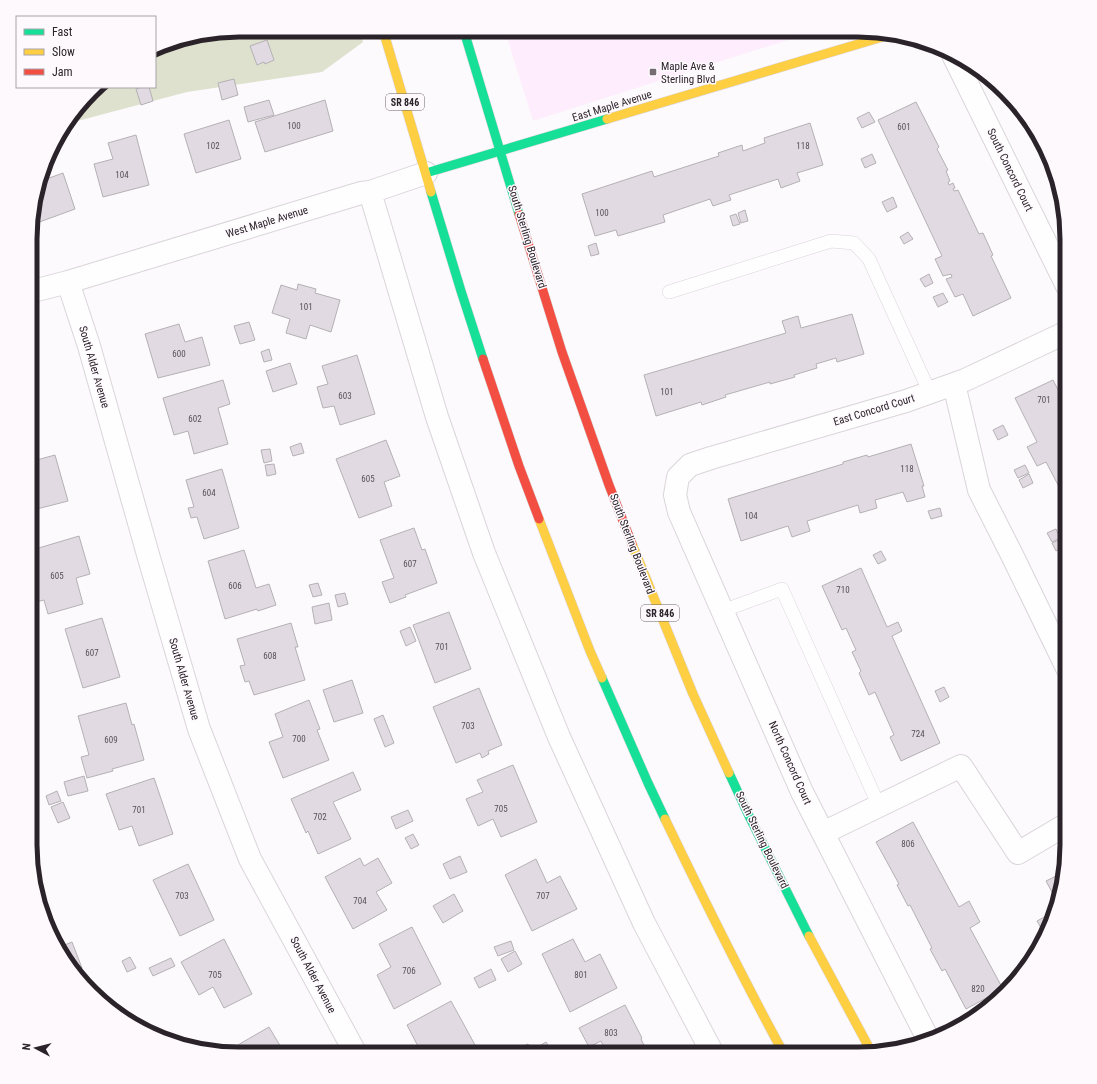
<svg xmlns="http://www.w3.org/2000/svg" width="1097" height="1084" font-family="'Roboto Condensed',sans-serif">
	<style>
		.built { fill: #feeefd }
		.green { fill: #dee1cd }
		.building { fill: #e2dae2; stroke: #b4b1b4 }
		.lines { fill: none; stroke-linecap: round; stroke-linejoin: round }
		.lane-casing { stroke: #d9d5d9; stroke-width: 14 }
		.street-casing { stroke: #d9d5d9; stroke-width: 24 }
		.fast-casing { stroke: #d9d5d9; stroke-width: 10 }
		.slow-casing { stroke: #d9d5d9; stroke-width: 10 }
		.jam-casing { stroke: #d9d5d9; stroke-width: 10 }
		.lane { stroke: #fffeff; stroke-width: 13 }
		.street { stroke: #fffeff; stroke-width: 22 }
		.fast { stroke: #16e098; stroke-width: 9 }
		.slow { stroke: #ffcf43; stroke-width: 9 }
		.jam { stroke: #f24e42; stroke-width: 9 }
		.poi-dot { fill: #746e74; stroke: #fdf9fd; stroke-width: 1.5 }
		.labels { text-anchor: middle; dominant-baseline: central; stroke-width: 3; stroke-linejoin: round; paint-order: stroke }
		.number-label { font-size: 9px; fill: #595158 }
		.shield { fill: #fdf9fd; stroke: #6a6369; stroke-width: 1 }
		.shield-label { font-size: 10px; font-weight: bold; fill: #2b232a }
		.poi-label { font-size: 11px; fill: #2b232a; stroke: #fdf9fd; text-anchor: start }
		.street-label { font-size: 11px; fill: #2b232a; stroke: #fdf9fd }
		.rim { fill: none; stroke: #2b232a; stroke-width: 5 }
	</style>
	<rect width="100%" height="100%" fill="#fcfafc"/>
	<path class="built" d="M505,31L813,32L533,121Z"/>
	<path class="green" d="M239,30H359L363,42L322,72L187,92L66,124L97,87H155V51L172,41Z"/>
	<path class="building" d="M267,40L274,60L265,64L264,62L257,65L250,46Z
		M234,79L238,95L222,100L218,83Z
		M142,87H149L153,101L141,105L136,89Z
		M269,100L274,115L248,122L244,107Z
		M325,100L333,131L265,152L255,122Z
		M916,102L939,147L937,149L948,170L946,171L950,181L948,182L949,185L953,183L955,188L953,189L954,191L958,190L979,234L983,233L993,255L991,256L1011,298L973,316L963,294L955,297L946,279L952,277L951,274L943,276L935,259L942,256L878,120Z
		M869,112L875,122L862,128L857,118Z
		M229,120L241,159L196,173L184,134Z
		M810,123L823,165L797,173L800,181L781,188L778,179L729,195L731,200L713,206L710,199L663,215L665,222L618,236L616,230L595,236L582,194L652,171L654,177L719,156L718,153L742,145L743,151L765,143L764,138Z
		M136,135L149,185L103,197L94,164L113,159L108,143Z
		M872,154L876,163L865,168L861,159Z
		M63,173L75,209L34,224V198L41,181Z
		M893,197L897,207L887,212L882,202Z
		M745,210L748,221L741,223L738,213Z
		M736,214L740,224L733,226L730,216Z
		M908,232L913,239L904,244L900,237Z
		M596,243L599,254L591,256L588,246Z
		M929,274L933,283L925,287L920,279Z
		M298,284L316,289L315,293L340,300L331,332L310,325L306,339L286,333L290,319L272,313L281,285L297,290Z
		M943,293L948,302L938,307L933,297Z
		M852,314L864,354L837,362L836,358L816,364L817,368L794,375L795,377L770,384V382L725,395L726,397L702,405L701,402L656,416L644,375L786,333L782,321L798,316L801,328Z
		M249,322L255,340L240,344L234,326Z
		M179,324L185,342L202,337L210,365L158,378L145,334Z
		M269,349L272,360L264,362L261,352Z
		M357,355L375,414L340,425L334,406L323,408L317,387L328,384L322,366Z
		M290,363L297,384L273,392L266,371Z
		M223,380L230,404L218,408L228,444L194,454L188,431L174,435L163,398Z
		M1053,380L1067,407V502L1046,462L1037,466L1027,447L1037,442L1015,398Z
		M33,415L37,419L33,423Z
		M1003,425L1008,435L998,440L993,430Z
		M386,440L400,476L384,482L392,506L359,518L336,459Z
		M301,443L304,453L293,456L290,447Z
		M911,444L924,486H922L925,497L907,502L903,492L875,500L877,508L860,513L858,505L807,521L810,531L792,537L788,526L741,541L728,499L843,464V462L867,455L868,457Z
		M270,449L272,461L264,463L261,450Z
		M55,455L68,501L33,510L32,507L33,461Z
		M274,464L276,474L267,476L265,465Z
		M1025,465L1029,473L1018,478L1014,470Z
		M222,469L239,528L204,539L197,517L191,518L188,508L194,507L186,480Z
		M1029,474L1033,483L1023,488L1019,480Z
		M940,508L942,516L931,519L928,511Z
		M414,528L422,550L425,549L437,583L405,595L406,597L390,603L382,582L394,578L380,540Z
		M1056,529L1060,538L1052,542L1047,533Z
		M79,536L90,574L76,578L83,604L48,614L44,600L32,603V550Z
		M1061,539L1065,546L1056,551L1052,543Z
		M244,550L256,588L269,584L276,605L258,611L257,609L225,619L208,561Z
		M881,551L886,560L878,564L873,555Z
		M861,568L887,627L898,622L902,631L892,636L940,743L901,761L890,737L894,735L875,692L869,695L859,673L861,671L852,652L856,650L846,628L842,630L822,586Z
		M318,583L322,595L313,597L309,585Z
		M345,593L348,604L338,607L335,595Z
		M329,603L332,620L315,624L312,607Z
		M449,612L471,669L435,683L413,625Z
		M102,618L120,677L83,688L65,629Z
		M291,623L298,647H295L305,680L254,695L249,681L245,682L240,666L245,665L237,639Z
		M410,627L416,641L406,646L400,631Z
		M352,680L363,713L334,722L323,690Z
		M944,687L949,697L940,702L935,691Z
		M479,688L502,745L488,751L489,754L482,758L480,753L456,763L433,707Z
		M309,700L320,729L317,730L329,760L283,778L269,742L283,737L275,714Z
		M126,703L132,725L134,724L144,760L112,769L113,771L87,778L81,757L89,755L78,716Z
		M33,713L39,726L31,731V714Z
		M383,715L394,743L385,747L374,719Z
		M513,765L537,822L501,837L493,819L478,826L466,799L483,792L477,780Z
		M353,772L361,790L333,802L351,839L318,854L308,831L306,833L291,799Z
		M84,776L88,791L68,796L64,782Z
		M154,778L173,834L139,846L132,826L119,830L106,794Z
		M57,791L61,801L49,805L46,796Z
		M63,802L70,818L58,823L51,807Z
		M408,810L413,821L396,829L391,817Z
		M913,822L959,907L969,901L980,922L970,928L1003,989L966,1009L945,969L942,971L930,949L932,948L910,905L908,906L897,885L899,884L876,842Z
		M413,834L419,845L411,849L405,838Z
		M460,856L467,872L450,879L443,864Z
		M360,858L364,866L378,858L392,883L376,892L387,910L353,929L325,877Z
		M536,859L547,883L560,876L577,909L532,931L505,875Z
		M188,864L214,920L180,936L153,880Z
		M1056,876L1062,887L1061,890L1053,894L1046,881Z
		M454,894L463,911L443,923L433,906Z
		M1055,911L1045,935L1037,921Z
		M412,927L441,984L394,1009L377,975L391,967L379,944Z
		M224,939L252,994L224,1008L213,987L199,995L181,962Z
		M573,939L585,962L600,954L617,988L570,1012L542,954Z
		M511,941L514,950L498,956L494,947Z
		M72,942L82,968L73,972L60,947Z
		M515,951L522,964L508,972L501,959Z
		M130,957L136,968L127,972L122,961Z
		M171,958L175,966L153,976L149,968Z
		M491,969L496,980L479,988L474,978Z
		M451,1001L480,1054H422L407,1025Z
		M625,1005L642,1038L641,1039L648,1054H607L601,1041L589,1047L579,1028Z
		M269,1027L285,1054L224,1053Z
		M546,1042L550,1049L544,1052L541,1045Z
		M528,1044L533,1054H510V1052Z"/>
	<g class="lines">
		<g class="lane-casing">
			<path id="lane" d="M669,292L831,241L854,243L869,259L930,393
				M722,611L782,589L879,806"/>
		</g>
		<g class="street-casing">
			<path id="street" d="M953,55L1067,286
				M370,192L437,417L484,553L559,737L644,923L713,1054
				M68,282L89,346L149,558L199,729L250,859L356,1054
				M33,291L68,282L361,193L370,192L426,173
				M954,384L979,490L1012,555L1067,668
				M823,833L961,766L1018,853L1067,824
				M929,1041L802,792L679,512L675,495L678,477L690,465L711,458L906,401L965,380L1067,332"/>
		</g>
		<g class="fast-casing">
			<path id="fast" d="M464,31L519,214
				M426,173L607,119
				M431,192L461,291L483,359
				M602,678L648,783L665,819
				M729,773L749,816L809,936"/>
		</g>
		<g class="slow-casing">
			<path id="slow" d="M383,30L431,192
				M607,119L892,34
				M539,519L590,651L602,678
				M632,544L693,694L729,773
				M665,819C703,898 742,977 784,1054
				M809,936L872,1053"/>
		</g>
		<g class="jam-casing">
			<path id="jam" d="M519,214L562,352L609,485L632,544
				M483,359L519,466L539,519"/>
		</g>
		<use href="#lane" class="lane"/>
		<use href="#street" class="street"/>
		<use href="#fast" class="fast"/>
		<use href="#slow" class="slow"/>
		<use href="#jam" class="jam"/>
	</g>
	<rect class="poi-dot" x="649" y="68" width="8" height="8" rx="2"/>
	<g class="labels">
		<g class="number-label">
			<text x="294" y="126">100</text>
			<text x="904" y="127">601</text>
			<text x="213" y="146">102</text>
			<text x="803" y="146">118</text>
			<text x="122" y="175">104</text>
			<text x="602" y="213">100</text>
			<text x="306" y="307">101</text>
			<text x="179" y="354">600</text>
			<text x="667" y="392">101</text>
			<text x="345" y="396">603</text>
			<text x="1044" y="400">701</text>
			<text x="195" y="419">602</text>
			<text x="907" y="469">118</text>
			<text x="368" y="479">605</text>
			<text x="209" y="493">604</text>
			<text x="751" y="516">104</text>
			<text x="410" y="564">607</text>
			<text x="57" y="576">605</text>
			<text x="235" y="586">606</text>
			<text x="843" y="590">710</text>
			<text x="442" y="647">701</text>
			<text x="92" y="653">607</text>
			<text x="270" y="656">608</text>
			<text x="468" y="726">703</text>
			<text x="918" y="734">724</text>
			<text x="299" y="739">700</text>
			<text x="111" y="740">609</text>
			<text x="501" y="809">705</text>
			<text x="139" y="810">701</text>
			<text x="320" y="817">702</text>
			<text x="908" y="844">806</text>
			<text x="182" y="896">703</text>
			<text x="543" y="896">707</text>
			<text x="360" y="901">704</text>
			<text x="409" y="971">706</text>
			<text x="215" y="975">705</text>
			<text x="581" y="975">801</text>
			<text x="978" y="989">820</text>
			<text x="611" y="1033">803</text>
		</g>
		<g class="shield">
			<rect x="386" y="94" width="38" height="16" rx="3"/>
			<rect x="641" y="605" width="38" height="16" rx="3"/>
		</g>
		<g class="shield-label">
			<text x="405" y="102">SR 846</text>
			<text x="660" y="613">SR 846</text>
		</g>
		<g class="poi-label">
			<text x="661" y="66">Maple Ave &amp;<tspan x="661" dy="13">Sterling Blvd</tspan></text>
		</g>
		<g class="street-label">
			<text transform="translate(612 106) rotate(-17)">East Maple Avenue</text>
			<text transform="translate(1010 170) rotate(64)">South Concord Court</text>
			<text transform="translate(267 222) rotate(-17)">West Maple Avenue</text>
			<text transform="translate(527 237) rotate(73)">South Sterling Boulevard</text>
			<text transform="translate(94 367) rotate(74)">South Alder Avenue</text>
			<text transform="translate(874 410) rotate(-17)">East Concord Court</text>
			<text transform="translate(632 544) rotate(69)">South Sterling Boulevard</text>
			<text transform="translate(184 679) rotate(74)">South Alder Avenue</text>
			<text transform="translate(790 763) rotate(66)">North Concord Court</text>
			<text transform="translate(762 840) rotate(64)">South Sterling Boulevard</text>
			<text transform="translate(313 975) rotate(62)">South Alder Avenue</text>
		</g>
	</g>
	<path d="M0 0H1097V1084H0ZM239 37H858A202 202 0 0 1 1060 239V845A202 202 0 0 1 858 1047H239A202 202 0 0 1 37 845V239A202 202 0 0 1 239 37Z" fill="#fdf9fd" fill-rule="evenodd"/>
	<path class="rim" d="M239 37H858A202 202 0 0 1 1060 239V845A202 202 0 0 1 858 1047H239A202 202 0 0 1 37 845V239A202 202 0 0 1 239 37Z"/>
	<rect x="16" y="16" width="140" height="72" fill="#fdf9fd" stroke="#a9a3a9"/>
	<rect x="24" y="29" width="20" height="6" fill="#16e098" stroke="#a9a3a9"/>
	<text x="52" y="36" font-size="12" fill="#2b232a">Fast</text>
	<rect x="24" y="49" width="20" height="6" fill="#ffcf43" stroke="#a9a3a9"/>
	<text x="52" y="56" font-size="12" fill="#2b232a">Slow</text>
	<rect x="24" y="69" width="20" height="6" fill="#f24e42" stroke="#a9a3a9"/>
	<text x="52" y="76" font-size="12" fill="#2b232a">Jam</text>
	<g transform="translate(36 1048) rotate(277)" stroke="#fdf9fd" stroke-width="3" paint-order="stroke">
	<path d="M0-3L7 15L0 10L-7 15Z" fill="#2b232a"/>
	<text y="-6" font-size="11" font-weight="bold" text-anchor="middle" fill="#2b232a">N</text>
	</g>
</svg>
